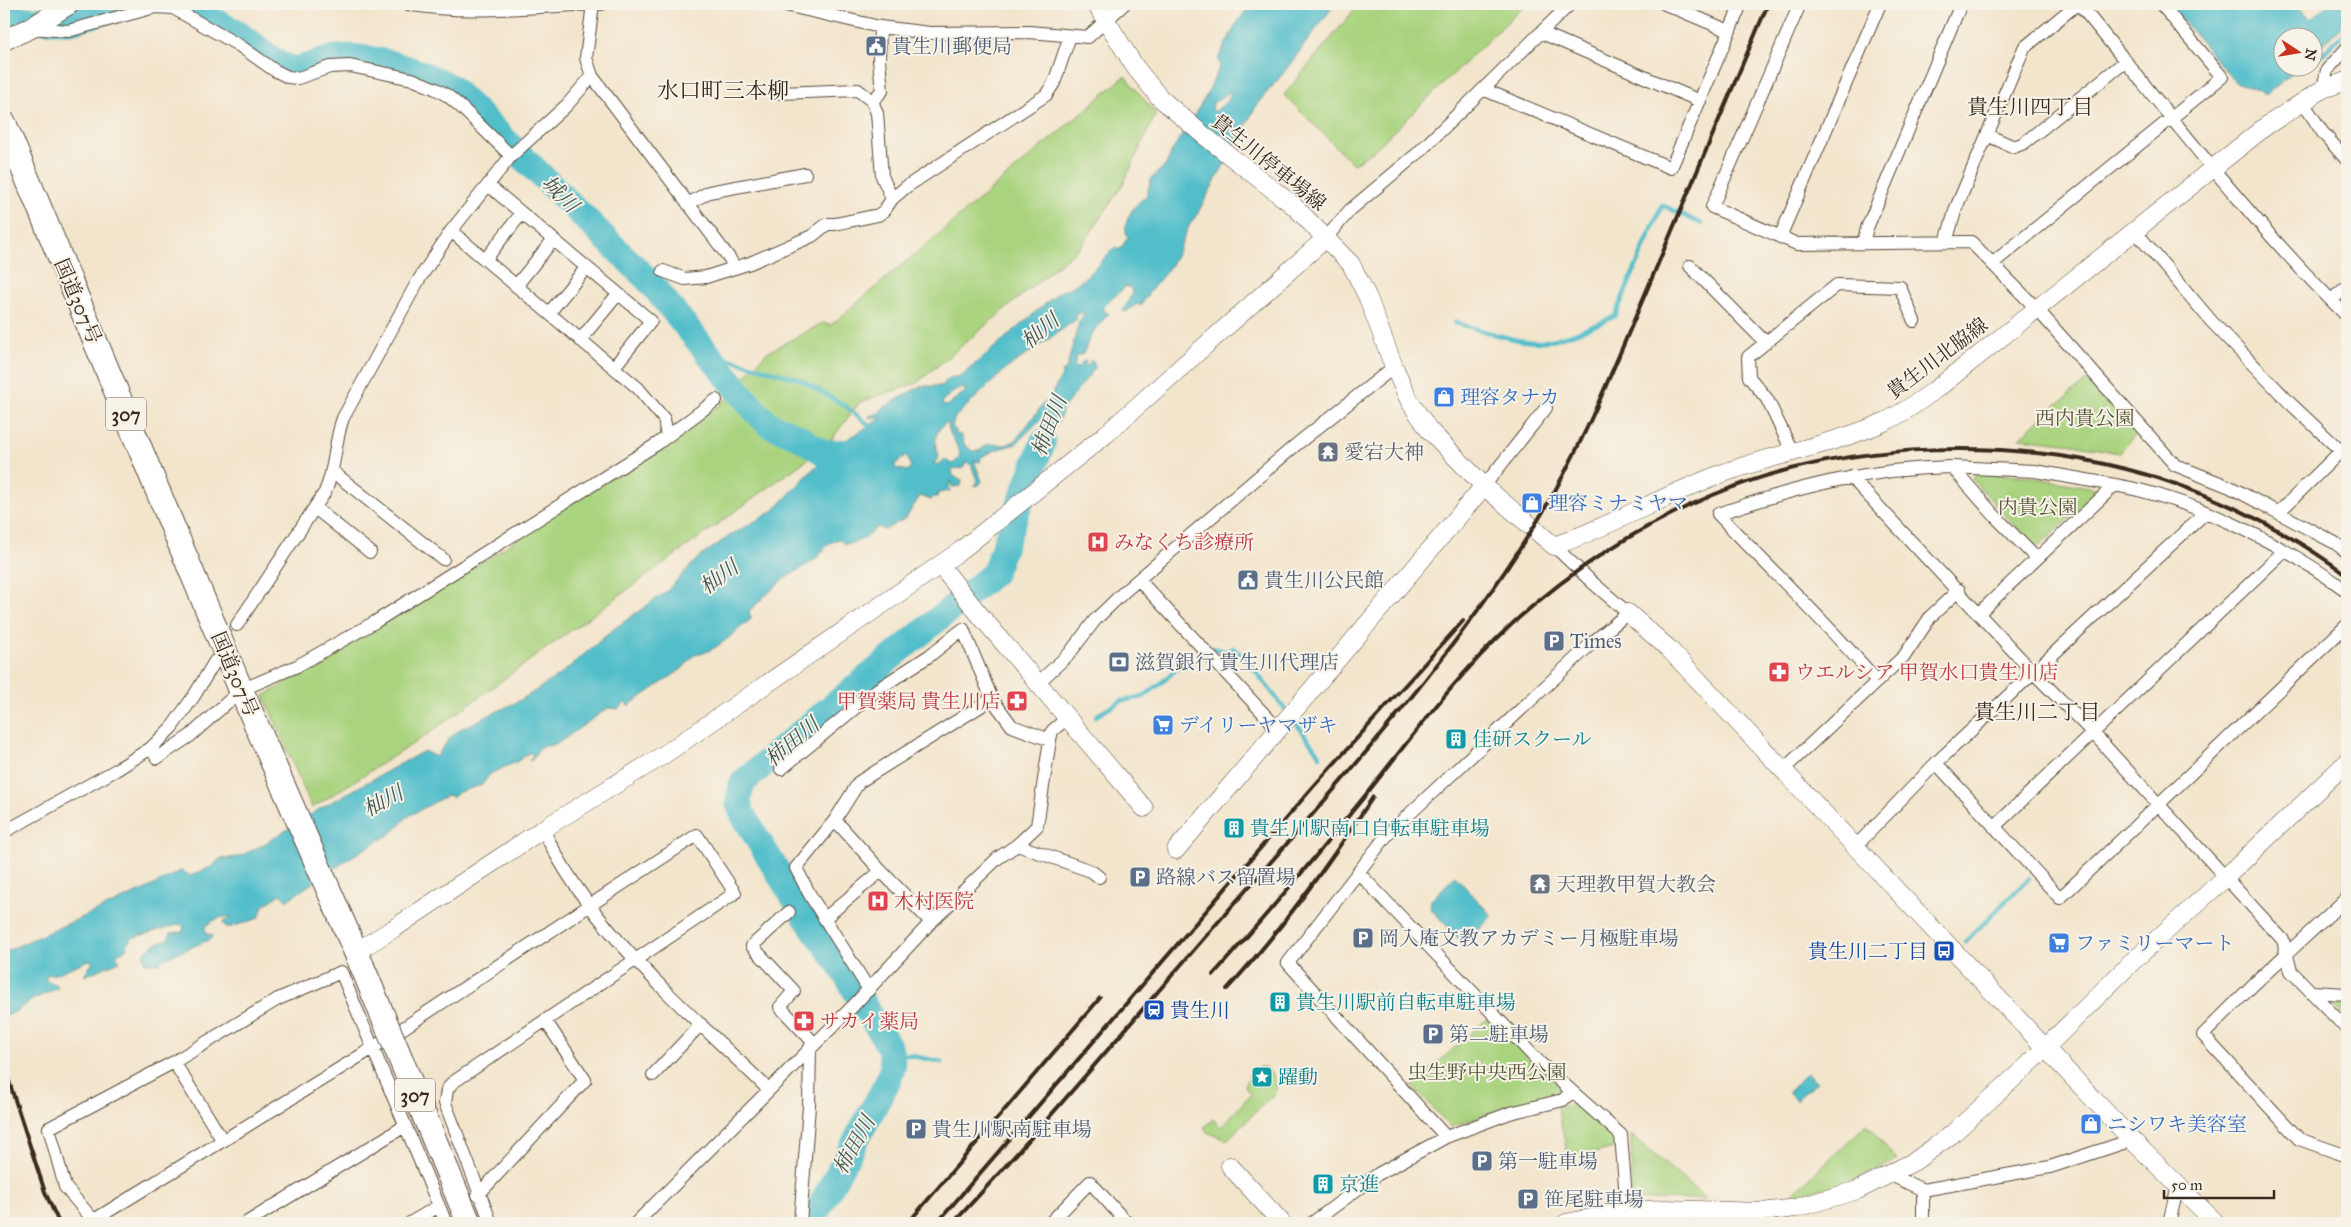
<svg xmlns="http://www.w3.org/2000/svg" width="2351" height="1227" font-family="'IM FELL Great Primer','Noto Serif JP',serif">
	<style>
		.green { fill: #a9d37e; stroke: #727e4e }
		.water { fill: #51beca; stroke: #467474; fill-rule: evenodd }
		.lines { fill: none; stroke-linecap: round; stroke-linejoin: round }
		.stream { stroke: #51beca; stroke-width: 4.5 }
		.river { stroke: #51beca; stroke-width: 26 }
		.street-casing { stroke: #574638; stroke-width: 14 }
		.secondary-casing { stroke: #574638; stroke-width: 19 }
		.primary-casing { stroke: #574638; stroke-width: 22 }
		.highway-casing { stroke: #574638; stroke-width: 26 }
		.street { stroke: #fff; stroke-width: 12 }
		.secondary { stroke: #fff; stroke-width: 18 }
		.primary { stroke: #fff; stroke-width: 20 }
		.highway { stroke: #fff; stroke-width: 24 }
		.rail { stroke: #3b2a1e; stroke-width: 4 }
		.highway-bridge-casing { stroke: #574638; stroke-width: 26; stroke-linecap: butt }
		.highway-bridge { stroke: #fff; stroke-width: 24 }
		.labels { text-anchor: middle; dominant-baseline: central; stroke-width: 4; stroke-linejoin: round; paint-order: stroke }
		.shield { fill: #f7f3e8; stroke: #73665b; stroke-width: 1 }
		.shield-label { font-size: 19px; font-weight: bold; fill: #3b2a1e }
		.service-label { font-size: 20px; fill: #4e5e75; stroke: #f7f3e8; text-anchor: start }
		.street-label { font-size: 20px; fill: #3b2a1e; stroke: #f7f3e8 }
		.shop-label { font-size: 20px; fill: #366cbe; stroke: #f7f3e8; text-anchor: start }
		.park-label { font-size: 20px; fill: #565436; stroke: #f7f3e8 }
		.worship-label { font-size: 20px; fill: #5b616d; stroke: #f7f3e8; text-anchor: start }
		.health-label { font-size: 20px; fill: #be3a42; stroke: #f7f3e8; text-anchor: start }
		.culture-label { font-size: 20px; fill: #0d838f; stroke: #f7f3e8; text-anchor: start }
		.transit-label { font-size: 20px; fill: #164399; stroke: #f7f3e8; text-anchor: end }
		.neighbourhood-label { font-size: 21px; fill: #3b2a1e; stroke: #f7f3e8 }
		.water-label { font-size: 21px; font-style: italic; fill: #425652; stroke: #f7f3e8 }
		.quarter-label { font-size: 22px; fill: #3b2a1e; stroke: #f7f3e8 }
	</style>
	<rect width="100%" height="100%" fill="#f7f3e8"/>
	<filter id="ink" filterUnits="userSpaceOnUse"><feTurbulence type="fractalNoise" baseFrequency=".02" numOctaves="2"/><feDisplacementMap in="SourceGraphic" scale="10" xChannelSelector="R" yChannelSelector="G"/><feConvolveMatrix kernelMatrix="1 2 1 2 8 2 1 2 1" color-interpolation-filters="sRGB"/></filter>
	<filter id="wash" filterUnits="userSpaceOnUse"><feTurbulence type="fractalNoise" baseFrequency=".0096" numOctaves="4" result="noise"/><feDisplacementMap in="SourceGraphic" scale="20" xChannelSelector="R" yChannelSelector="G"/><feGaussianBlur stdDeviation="1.12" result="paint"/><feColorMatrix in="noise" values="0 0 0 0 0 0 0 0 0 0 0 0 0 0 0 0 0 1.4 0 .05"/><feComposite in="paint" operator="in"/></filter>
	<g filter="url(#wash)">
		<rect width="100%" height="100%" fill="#f3e5cc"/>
		<path class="green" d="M1359,4H1526L1373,151L1353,164L1284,95Z
			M1125,76L1156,114L1122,186L1082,245L917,383L860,402L831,440L805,461L428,734L312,808L264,696L493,555L721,404L766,353L823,323L831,325Z
			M2090,378L2135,435L2119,453L2074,444L2020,438L2041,418Z
			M1977,474L2018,475L2101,489L2040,546L2033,545L1972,479Z
			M2337,1000H2347V1018L2336,1006Z
			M1489,1017L1562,1089L1561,1096L1496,1111L1451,1127L1412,1086Z
			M1259,1067H1265C1274,1076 1281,1083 1273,1095L1227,1140L1207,1132L1204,1127L1213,1119L1221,1127L1251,1094L1246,1089L1245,1084L1250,1078L1248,1076Z
			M1570,1105C1583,1108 1616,1135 1618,1147L1569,1159L1557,1107Z
			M1867,1124L1897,1160L1850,1182L1790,1196Z
			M1631,1135L1705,1198V1199L1632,1200Z"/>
		<path class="water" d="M1252,4H1335L1281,76L1258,103L1196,216C1185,228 1183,244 1175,258C1166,276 1149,288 1141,306L1137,304L1126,312L1123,311L1132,294L1131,288L1126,286L1103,307L1105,312L1109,313L1091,335L1083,354L1076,357L1074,367H1080L1082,362L1086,361L1085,365L1089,366L1090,361L1094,362L1095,368L1062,410C1061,421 1054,425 1050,435C1044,450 1043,468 1028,477L1048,415L1046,414L1016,444L996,450L981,457L980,462L974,461L982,481L979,485L975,486L977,481L971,464L966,463L963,468L952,469L953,476L962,480L961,486L952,487V481L949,486L950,491L938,493L937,497H933L931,500L920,496L906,518L885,530L877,527C867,538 858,543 844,544L839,539L828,544L816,559L781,581L749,611L751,619C734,632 716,653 694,655L682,669L628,706L625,703L618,709L608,708L557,744L541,747L531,761L529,760L533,756L530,752L518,761L490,774L482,785L459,792L452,798L451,795L446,796L407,817L392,833L356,854L287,900L281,894L263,906L259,918L228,928L222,923L231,917C221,916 214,920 205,926L206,934L213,935L211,939L163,959L160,963H145L144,953L153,945L168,939L171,933L182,932L184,927L181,924L131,938L126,949L116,955L120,961L84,976L93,962L89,960L55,974L47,975L45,980L56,984L58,988L32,1000L15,1012L4,1016V952L146,889L182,870L190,876L211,867L220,859L238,857L261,846L326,805L424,751L436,757L449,739L460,729L521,700L561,674L615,628L666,592L698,558L731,535L773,511L819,463L842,443L881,418L880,416L870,418L869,416L879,413L884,407L921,386H942L949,378L961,376L1059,292C1082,286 1099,263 1115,247L1120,250L1128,237C1120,225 1134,203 1146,197L1151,179L1166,165L1172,151L1206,96L1220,66L1218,59C1228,40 1237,19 1252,4ZM1231,91L1229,99L1216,111L1212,110L1213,103ZM1080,313H1085L1079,322L1066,370L1063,371C1061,382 1053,387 1051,399L1044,403L1015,441L1006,445L988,444L979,451H972L964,444L961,435L956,434V430L952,427L955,417L1006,369L1077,319L1075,316ZM965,388V392L946,406L942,405L943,400L956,390ZM948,422L949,431L960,452L959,458L953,464L945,460L938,465L934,463L939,458C934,444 933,430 948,422ZM906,455L911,467L908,471L895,468V465Z
			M2169,4H2294L2312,19L2328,4H2347V21L2314,53V38H2284V68H2298L2266,95L2234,81Z
			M1455,876L1492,916L1469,940H1460L1430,908L1431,900Z
			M1807,1073L1817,1082L1796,1100L1788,1092Z"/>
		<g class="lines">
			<path class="stream" d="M2316,60L2347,30
				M1455,323C1480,329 1513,342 1538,342C1558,341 1598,325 1615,316L1662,205L1702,224
				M708,353L799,379L844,405L873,428
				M985,581L991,590
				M1213,648L1228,652L1233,648L1247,660L1284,708
				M1096,716L1121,701L1143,697L1160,684L1186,660
				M1294,720L1320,756
				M1965,942L2029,878
				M891,1055H908L942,1062"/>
			<path class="river" d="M183,4C204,15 227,26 246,39C260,48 274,65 291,68C306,71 323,58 339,57C372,54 423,71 451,87L649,281L756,412L770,425L797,436L824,453L866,451
				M4,15L23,19L69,22L133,4
				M811,1223L888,1081L893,1065L890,1048L839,964L806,918L743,815L738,802L742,783L813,722L994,573L1043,442"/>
		</g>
	</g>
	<g filter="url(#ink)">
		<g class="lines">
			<g class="street-casing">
				<path id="street" d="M408,4C472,16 538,5 602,4
					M593,4L586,58L592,76L730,259L734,268
					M781,4L880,27L930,33L1029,32L1088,37L1124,4
					M1665,4L1729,31
					M1800,4L1712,207L1797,244L1971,242L2036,308L2175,465L2230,487L2335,543L2347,552
					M2079,4C2166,110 2249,220 2347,316
					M880,27L879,60L882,91L872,101L877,113L882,176L892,199
					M31,28L68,31L155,7L173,8L240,46L274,70L288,77L298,78L330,67L350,66L412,79L436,89L448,96L462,108L511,156
					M1542,33L1700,101
					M2323,89L2327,70L2347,48
					M1485,90L1671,168L1741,4
					M781,93L858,90L872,101
					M2302,101L2323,133L2347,160
					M1987,135L2014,147L2024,143L2126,61
					M488,185L651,321L614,367
					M688,204L709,192L805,174
					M451,231L638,388L664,419L667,436
					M2135,231L2212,322L2290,403L2341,451L2279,512
					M1780,237L1880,4
					M1326,238L1350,210L1418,153L1570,4
					M1946,242L1956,208L2024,48L2077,4
					M1863,243L1867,228L1961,4
					M485,260L521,214
					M1993,263L2222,77L2161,4
					M1690,266L1766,343
					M663,271L685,279L706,277L750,263L812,236L827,224H835L878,215L884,211L892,199L906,187L1046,95L1054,83L1070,36
					M516,286L553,240
					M2331,300L2347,287
					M549,313L586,268
					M580,340L618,294
					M1792,451L1767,399L1749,377L1748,357L1837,285L1900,287L1914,321
					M1952,467L2035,471L2115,485
					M333,472L443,559
					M1851,477L2032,671L2093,733L2283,940L2291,971L2347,1029
					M1484,486L1546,408
					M315,508L370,552
					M1139,580L1279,730
					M1979,613L2115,485C2194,499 2283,544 2347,591
					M237,625L325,492C336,468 334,442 343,418L418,281L451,231L511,156L567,105L592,76
					M1877,681C1827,623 1771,570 1718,514C1794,488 1870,468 1952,467L1994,515L2036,558
					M1038,683L1069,654L1095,620L1125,591L1297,444L1394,367
					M151,748L157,758L190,736L241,690L297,666L375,622L657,444L716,400
					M1936,763L2060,898L2347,625
					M781,769L878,689L929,656L963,629L992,699L1012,726L1050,740
					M1783,770L1905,655L1931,616L1959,590
					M835,820L881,871L931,922
					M1994,827L2284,551
					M543,829C592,934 688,1010 769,1090
					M4,832L116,770L151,748L172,727L194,696L215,661
					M1017,845L1091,871L1099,877
					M1856,846L1936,763L2205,513
					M1358,872L1540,1063L1621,1135L1628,1223
					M2347,898L2253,985L2203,1035L2299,1139L2347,1156
					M789,912L752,946L794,991L780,1007L814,1043
					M825,918L881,871
					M869,990L810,895L796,868L835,820L859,782L992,699
					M2313,992L2347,994
					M174,1062L223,1141
					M653,1075L701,1024
					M1446,1137L1288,963L1387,835L1593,642L1628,613L1593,583L1554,546
					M1891,1175L1923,1190L2050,1167L2132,1140
					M1923,1190V1223
					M478,1195L585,1080L545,1020
					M94,1220L373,1048L697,835L735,893L452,1083L447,1090L445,1103L491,1223
					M96,1223L65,1187L49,1128L174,1062L278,999L341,972L446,1223
					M246,1223L405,1126
					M410,1223L439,1206
					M636,1223L854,1005L931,922L998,858L1017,845L1037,826L1050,740L1052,731L1067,718
					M800,1223L809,1106L810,1047
					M1050,1223L1090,1182L1127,1223
					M1312,1223L1378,1174L1446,1137L1510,1113L1563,1100L1571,1092
					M2169,1223L2178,1185"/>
			</g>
			<g class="secondary-casing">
				<path id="secondary" d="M1096,4L1135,67L1160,98L1202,134L1294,206L1351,264L1368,298L1394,367L1410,402L1429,430L1484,486L1554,546C1614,525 1669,492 1729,471C1780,453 1835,444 1884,422C1904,413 1921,400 1939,387L2266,126L2323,89L2347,81
					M940,565L979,614L1144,808
					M1628,613L1668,648L2132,1140L2216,1223
					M1176,850L1484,486
					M357,951L393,929L543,829L662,756L960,551L1105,435L1326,238
					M1230,1166L1282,1223
					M1566,1223L1626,1211L1665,1209L1762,1212L1796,1208L1858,1190L1915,1161L1951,1135L2027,1066L2136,958L2225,878L2347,762"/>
			</g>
			<g class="primary-casing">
				<path id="primary" d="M4,40L31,28L69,4"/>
			</g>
			<g class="highway-casing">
				<path id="highway" d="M4,123L241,690L362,966"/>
			</g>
			<use href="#street" class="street"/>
			<use href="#secondary" class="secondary"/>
			<use href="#primary" class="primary"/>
			<use href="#highway" class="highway"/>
			<path class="rail" d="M1213,975C1265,917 1315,858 1364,797C1411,738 1456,676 1511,625C1570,571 1639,526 1713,495C1846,439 2020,435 2158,478C2226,500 2290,533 2347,575
				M1227,989C1282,930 1328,864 1373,797
				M4,1066L45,1192L59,1223
				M908,1223L1100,998
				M937,1223L1313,787L1463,621
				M953,1223C1050,1120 1140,1011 1233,905C1341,782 1452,660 1538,520C1582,448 1613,369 1646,292C1687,196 1727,100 1768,4"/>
			<g class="highway-bridge-casing">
				<path id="highway-bridge" d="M362,966L469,1223"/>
			</g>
			<use href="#highway-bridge" class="highway-bridge"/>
		</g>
	</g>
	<defs>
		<g id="civic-square" transform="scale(1.125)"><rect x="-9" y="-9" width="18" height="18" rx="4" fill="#5c6f8a" stroke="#f7f3e8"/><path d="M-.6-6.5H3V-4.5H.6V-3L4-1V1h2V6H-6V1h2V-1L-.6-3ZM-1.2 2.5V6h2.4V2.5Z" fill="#fff"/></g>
		<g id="shop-square" transform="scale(1.125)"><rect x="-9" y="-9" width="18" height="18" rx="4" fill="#3f7fe0" stroke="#f7f3e8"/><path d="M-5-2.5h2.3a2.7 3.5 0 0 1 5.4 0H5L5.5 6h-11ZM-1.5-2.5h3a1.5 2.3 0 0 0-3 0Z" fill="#fff"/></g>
		<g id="temple-square" transform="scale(1.125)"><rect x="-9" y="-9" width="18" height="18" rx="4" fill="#6b7280" stroke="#f7f3e8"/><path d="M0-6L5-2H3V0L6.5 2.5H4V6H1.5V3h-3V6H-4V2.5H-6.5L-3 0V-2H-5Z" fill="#fff"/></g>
		<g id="hospital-square" transform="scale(1.125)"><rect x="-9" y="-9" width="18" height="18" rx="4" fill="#e0444e" stroke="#f7f3e8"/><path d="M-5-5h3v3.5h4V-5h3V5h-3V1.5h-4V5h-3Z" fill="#fff"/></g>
		<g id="parking-square" transform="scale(1.125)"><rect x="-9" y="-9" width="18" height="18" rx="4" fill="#5c6f8a" stroke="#f7f3e8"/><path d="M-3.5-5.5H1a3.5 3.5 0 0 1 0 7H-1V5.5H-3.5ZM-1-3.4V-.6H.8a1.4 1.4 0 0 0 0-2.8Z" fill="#fff"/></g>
		<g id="bank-square" transform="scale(1.125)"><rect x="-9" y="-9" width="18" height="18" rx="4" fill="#5c6f8a" stroke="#f7f3e8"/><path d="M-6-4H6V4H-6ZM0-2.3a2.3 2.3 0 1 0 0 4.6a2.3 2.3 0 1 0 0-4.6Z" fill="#fff"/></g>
		<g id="pharmacy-square" transform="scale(1.125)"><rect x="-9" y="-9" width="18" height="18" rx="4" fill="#e0444e" stroke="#f7f3e8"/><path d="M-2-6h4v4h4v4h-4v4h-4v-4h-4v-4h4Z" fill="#fff"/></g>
		<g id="supermarket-square" transform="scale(1.125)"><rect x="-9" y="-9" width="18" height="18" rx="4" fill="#3f7fe0" stroke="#f7f3e8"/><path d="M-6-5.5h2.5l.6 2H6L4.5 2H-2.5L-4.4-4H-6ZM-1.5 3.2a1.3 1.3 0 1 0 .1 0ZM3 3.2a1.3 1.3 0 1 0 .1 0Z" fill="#fff"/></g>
		<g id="building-square" transform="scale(1.125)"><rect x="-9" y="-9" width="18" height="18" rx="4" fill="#0f9aa8" stroke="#f7f3e8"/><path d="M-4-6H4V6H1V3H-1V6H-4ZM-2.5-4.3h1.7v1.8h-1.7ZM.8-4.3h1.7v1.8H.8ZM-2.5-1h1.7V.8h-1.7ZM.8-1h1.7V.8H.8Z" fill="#fff"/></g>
		<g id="bus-square" transform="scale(1.125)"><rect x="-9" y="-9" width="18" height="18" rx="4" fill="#1a4fb4" stroke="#f7f3e8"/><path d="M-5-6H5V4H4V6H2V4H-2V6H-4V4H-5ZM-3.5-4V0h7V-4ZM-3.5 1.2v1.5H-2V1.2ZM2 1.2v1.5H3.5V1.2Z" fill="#fff"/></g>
		<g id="station-square" transform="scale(1.125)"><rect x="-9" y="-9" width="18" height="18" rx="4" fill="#1a4fb4" stroke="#f7f3e8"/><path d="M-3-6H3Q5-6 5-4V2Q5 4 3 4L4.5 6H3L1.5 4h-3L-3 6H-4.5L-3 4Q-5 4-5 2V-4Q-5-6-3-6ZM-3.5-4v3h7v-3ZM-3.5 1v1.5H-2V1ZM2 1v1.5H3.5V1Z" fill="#fff"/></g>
		<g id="sight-square" transform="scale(1.125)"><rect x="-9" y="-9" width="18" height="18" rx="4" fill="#0f9aa8" stroke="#f7f3e8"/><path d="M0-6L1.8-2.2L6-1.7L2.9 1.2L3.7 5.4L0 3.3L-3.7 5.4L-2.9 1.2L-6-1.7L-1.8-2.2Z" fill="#fff"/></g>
	</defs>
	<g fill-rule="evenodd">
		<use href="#civic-square" x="876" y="46"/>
		<use href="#shop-square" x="1444" y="397"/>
		<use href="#temple-square" x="1328" y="452"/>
		<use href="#shop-square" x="1532" y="503"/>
		<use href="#hospital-square" x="1098" y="542"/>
		<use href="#civic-square" x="1248" y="580"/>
		<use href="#parking-square" x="1554" y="641"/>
		<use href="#bank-square" x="1119" y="662"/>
		<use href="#pharmacy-square" x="1779" y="672"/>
		<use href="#pharmacy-square" x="1017" y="701"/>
		<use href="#supermarket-square" x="1163" y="725"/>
		<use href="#building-square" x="1456" y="739"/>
		<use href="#building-square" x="1234" y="828"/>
		<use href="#parking-square" x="1140" y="877"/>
		<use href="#temple-square" x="1540" y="884"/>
		<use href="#hospital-square" x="878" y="901"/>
		<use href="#parking-square" x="1363" y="938"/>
		<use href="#supermarket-square" x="2059" y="943"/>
		<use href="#bus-square" x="1944" y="951"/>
		<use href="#building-square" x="1280" y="1002"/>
		<use href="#station-square" x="1154" y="1010"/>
		<use href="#pharmacy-square" x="804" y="1021"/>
		<use href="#parking-square" x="1433" y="1034"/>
		<use href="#sight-square" x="1262" y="1077"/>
		<use href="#shop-square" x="2091" y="1124"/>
		<use href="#parking-square" x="916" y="1129"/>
		<use href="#parking-square" x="1482" y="1161"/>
		<use href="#building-square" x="1323" y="1184"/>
		<use href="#parking-square" x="1528" y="1199"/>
	</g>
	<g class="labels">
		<g class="shield">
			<rect x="106" y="397.5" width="40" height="33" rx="4"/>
			<rect x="395" y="1078.5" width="40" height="33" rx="4"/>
		</g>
		<g class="shield-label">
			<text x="126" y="414">307</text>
			<text x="415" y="1095">307</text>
		</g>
		<g class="service-label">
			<text x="892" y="46">貴生川郵便局</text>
			<text x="1264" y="580">貴生川公民館</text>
			<text x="1570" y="641">Times</text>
			<text x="1135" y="662">滋賀銀行 貴生川代理店</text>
			<text x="1156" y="877">路線バス留置場</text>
			<text x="1379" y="938">岡入庵文教アカデミー月極駐車場</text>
			<text x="1449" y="1034">第二駐車場</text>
			<text x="932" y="1129">貴生川駅南駐車場</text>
			<text x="1498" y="1161">第一駐車場</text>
			<text x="1544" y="1199">笹尾駐車場</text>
		</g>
		<g class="street-label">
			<text transform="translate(1269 162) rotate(39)">貴生川停車場線</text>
			<text transform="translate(78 301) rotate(67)">国道307号</text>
			<text transform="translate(1937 358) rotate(-37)">貴生川北脇線</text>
			<text transform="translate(235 674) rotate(67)">国道307号</text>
		</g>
		<g class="shop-label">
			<text x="1460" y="397">理容タナカ</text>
			<text x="1548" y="503">理容ミナミヤマ</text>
			<text x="1179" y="725">デイリーヤマザキ</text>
			<text x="2075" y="943">ファミリーマート</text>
			<text x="2107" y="1124">ニシワキ美容室</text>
		</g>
		<g class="park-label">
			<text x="2085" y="418">西内貴公園</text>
			<text x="2038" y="507">内貴公園</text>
			<text x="1487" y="1072">虫生野中央西公園</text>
		</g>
		<g class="worship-label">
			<text x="1344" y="452">愛宕大神</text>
			<text x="1556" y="884">天理教甲賀大教会</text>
		</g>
		<g class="health-label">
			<text x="1114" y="542">みなくち診療所</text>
			<text x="1795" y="672">ウエルシア 甲賀水口貴生川店</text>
			<text x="1001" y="701" text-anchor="end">甲賀薬局 貴生川店</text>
			<text x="894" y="901">木村医院</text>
			<text x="820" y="1021">サカイ薬局</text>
		</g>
		<g class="culture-label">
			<text x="1472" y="739">佳研スクール</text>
			<text x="1250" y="828">貴生川駅南口自転車駐車場</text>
			<text x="1296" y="1002">貴生川駅前自転車駐車場</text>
			<text x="1278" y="1077">躍動</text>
			<text x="1339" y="1184">京進</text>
		</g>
		<g class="transit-label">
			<text x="1928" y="951">貴生川二丁目</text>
			<text x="1170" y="1010" text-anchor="start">貴生川</text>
		</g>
		<g class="neighbourhood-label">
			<text x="2030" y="107">貴生川四丁目</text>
			<text x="2037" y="712">貴生川二丁目</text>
		</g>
		<g class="water-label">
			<text transform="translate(560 194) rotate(45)">城川</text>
			<text transform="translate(1040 331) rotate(-40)">杣川</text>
			<text transform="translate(1049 426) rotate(-69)">柿田川</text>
			<text transform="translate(719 577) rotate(-36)">杣川</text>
			<text transform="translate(792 742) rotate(-40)">柿田川</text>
			<text transform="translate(383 801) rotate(-28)">杣川</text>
			<text transform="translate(854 1145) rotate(-61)">柿田川</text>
		</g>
		<g class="quarter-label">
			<text x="723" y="90">水口町三本柳</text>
		</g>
	</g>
	<rect width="2351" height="1227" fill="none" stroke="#f7f3e8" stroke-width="20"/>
	<g transform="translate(2298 52) rotate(102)"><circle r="24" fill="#f7f3e8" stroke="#aca397"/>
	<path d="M0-4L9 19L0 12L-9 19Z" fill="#c8321e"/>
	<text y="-8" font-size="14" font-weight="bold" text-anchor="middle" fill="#3b2a1e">N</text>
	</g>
	<path d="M2164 1190v8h110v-8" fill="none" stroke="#3b2a1e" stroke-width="2.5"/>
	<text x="2171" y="1190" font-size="15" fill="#3b2a1e" stroke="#f7f3e8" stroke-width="4" paint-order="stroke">50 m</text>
</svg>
